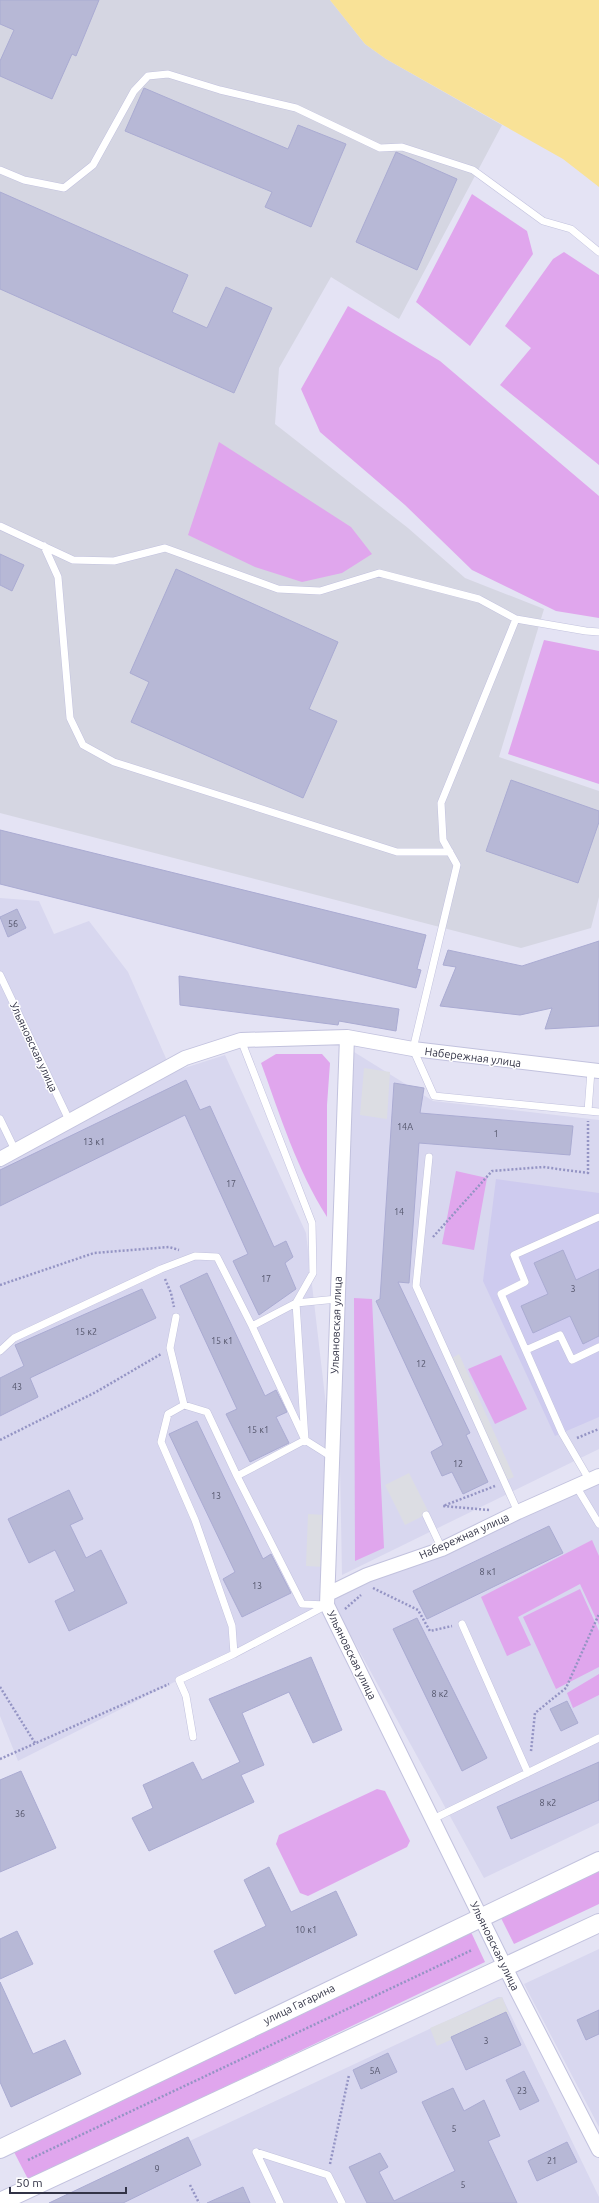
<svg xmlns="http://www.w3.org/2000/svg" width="599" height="2203" font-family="Ubuntu,sans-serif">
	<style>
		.residential { fill: #d8d7ef }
		.industrial { fill: #d5d6e2 }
		.education { fill: #cecbef }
		.green { fill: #e0a6ed }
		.parking { fill: #dcdde3 }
		.water { fill: #f9e297 }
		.building { fill: #b7b8d6; stroke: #aaabd2 }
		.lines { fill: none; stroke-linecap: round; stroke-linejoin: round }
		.service-casing { stroke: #c2c2de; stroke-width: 8 }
		.minor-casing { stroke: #c2c2de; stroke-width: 16 }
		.tertiary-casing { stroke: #c2c2de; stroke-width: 20 }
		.path { stroke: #9494c4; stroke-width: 2.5; stroke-dasharray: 2 2; stroke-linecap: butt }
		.service { stroke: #fff; stroke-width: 7 }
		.minor { stroke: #fff; stroke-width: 14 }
		.tertiary { stroke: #fff; stroke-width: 18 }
		.labels { text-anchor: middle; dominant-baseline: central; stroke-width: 3; stroke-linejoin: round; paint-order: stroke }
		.number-label { font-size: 9px; fill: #53546a }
		.street-label { font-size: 11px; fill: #323346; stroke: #fff }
	</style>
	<rect width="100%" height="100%" fill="#e4e3f4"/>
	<path class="residential" d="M0,898L39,901L54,934L89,921L128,972L172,1072L225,1055L306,1233L332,1457L328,1594L599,1475V1823L484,1878L328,1594L327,1605L18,1761L0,1716Z
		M346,1047L433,1101L599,1120V1449L342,1575L337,1299Z
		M599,1949V2127L524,1984Z
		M498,1997H502L599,2197V2203H57Z"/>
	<path class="industrial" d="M0,0H330L365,44L386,59L502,125L399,319L331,277L279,368L275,424L408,528L465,578L544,609L499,757L599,791V897L591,928L521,948L0,813Z"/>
	<path class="education" d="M496,1179L599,1193V1417L555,1436L483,1281Z"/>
	<path class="green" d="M472,194L527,231L533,254L470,346L416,302Z
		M564,252L599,275V465L500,385L531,348L505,326L553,259Z
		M348,306L440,361L599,496V618L556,611L472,570L405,505L320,432L301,389Z
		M219,442L351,527L372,554L342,573L302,582L255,567L188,535Z
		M544,640L599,651V784L508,754Z
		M276,1054H322L330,1063L327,1105V1217C297,1170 280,1115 261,1063Z
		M456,1171L487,1178L474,1250L442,1244Z
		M354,1298L372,1299L384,1548L355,1561Z
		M501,1355L527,1409L495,1424L468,1369Z
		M592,1540L599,1556V1625L580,1584L518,1617L531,1645L507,1656L481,1597Z
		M580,1589L599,1631V1667L556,1689L523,1617Z
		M599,1674V1695L573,1708L567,1693Z
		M377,1789L385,1791L410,1841L407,1847L308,1896L300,1893L276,1844L279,1835Z
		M599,1871V1904L514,1944L501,1918Z
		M471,1932L485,1962L29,2181L13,2150Z"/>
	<path class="parking" d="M364,1068L390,1072L387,1119L360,1115Z
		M459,1354L514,1477L507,1480L452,1358Z
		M409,1473L429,1513L405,1525L385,1485Z
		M308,1514L326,1515L324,1567L306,1566Z
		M502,1997L509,2014L437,2046L430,2028Z"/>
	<path class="water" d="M330,0H599V187L563,159L386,59L365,44Z"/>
	<path class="building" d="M0,0H99L76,56L72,54L52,99L0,76V61L14,30L0,24Z
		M144,88L288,149L298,125L346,144L311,227L265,207L272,192L125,131Z
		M396,152L457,179L417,270L356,242Z
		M0,192L188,275L172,312L207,328L226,287L272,308L234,393L0,289Z
		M0,554L24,565L12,591L0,585Z
		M176,569L338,642L309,709L337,721L303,798L131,722L149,682L130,673Z
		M511,780L599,811V822L578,883L486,851Z
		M0,830L426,935L417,969L421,970L416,988L0,884Z
		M17,909L26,928L8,937L0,917Z
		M599,941V1026L545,1029L552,1008L520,1015L440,1006L456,967L443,965L448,950L522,966Z
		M179,976L399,1009L396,1031L339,1021L338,1025L180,1005Z
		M186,1080L200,1110L210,1106L274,1247L286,1241L293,1257L285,1263L296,1289L259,1315L233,1261L248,1254L185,1115L0,1206V1170Z
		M394,1083L424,1088L420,1113L573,1126L570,1155L419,1143L409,1283L398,1282L470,1433L466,1435L488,1482L463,1494L452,1472L442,1476L433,1457L431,1452L443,1445L376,1301L380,1299Z
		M563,1250L576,1280L599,1269V1336L583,1344L570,1316L533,1333L521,1306L548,1294L534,1263Z
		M207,1273L265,1396L276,1390L287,1412L276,1417L289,1443L250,1462L226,1414L237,1409L180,1286Z
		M142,1289L156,1318L30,1378L38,1397L0,1416V1378L24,1366L15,1345Z
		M197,1421L263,1559L271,1554L291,1593L242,1617L223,1579L235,1572L169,1434Z
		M69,1490L83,1519L70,1525L86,1558L101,1550L127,1603L69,1631L55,1601L75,1591L55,1550L29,1563L8,1519Z
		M549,1526L563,1553L427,1619L413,1591Z
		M417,1618L487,1758L462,1771L393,1629Z
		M311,1657L342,1730L313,1743L289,1692L242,1713L264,1765L241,1775L254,1802L149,1851L132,1818L153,1808L143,1785L193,1762L202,1780L240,1762L209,1699Z
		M567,1701L578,1723L561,1731L550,1709Z
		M599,1762V1800L511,1839L497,1807Z
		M21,1771L56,1848L0,1872V1780Z
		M269,1867L291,1912L336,1891L357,1935L235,1994L214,1951L266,1926L244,1880Z
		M17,1931L33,1964L0,1979V1939Z
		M0,1982L33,2054L65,2040L81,2074L11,2107L0,2082Z
		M599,2010V2034L586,2040L577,2020Z
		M506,2012L521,2045L466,2070L451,2037Z
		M388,2053L397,2072L361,2089L353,2070Z
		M524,2071L539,2101L520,2110L506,2080Z
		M453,2088L464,2111L484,2100L500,2136L488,2141L517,2203H367L349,2167L380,2153L388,2167L379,2172L394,2201L455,2171L422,2102Z
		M188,2137L201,2165L123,2203H49Z
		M567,2142L577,2162L537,2181L528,2161Z
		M243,2187L250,2203H207Z"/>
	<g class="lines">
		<g class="service-casing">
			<path id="service" d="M0,170L24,180L64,188L93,165L134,91L148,76L168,74L220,90L296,108L380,148L402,147L473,170L543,221L571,229L599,252
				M0,526L73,560L114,561L165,548L278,589L320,591L379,573L479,599L516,619L586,631L599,632
				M44,546L58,577L70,718L83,745L114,762L397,852H450
				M516,619L441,803L443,840L457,865L413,1049L434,1096L588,1111
				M0,975L69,1120
				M241,1040L312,1223L313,1273L296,1303L252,1326L305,1440L237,1476L302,1604L327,1605
				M593,1069L591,1071L588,1111L599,1112
				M0,1119L15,1150
				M429,1157L416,1286L518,1512
				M176,1317L170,1348L184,1405L207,1412L237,1476
				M526,1350L560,1335L572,1360L599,1347
				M0,1351L14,1338L161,1269L195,1256L217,1257L252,1326
				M184,1405L168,1414L161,1442L195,1520L232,1626L234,1654
				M332,1457L305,1440L296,1303L337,1299
				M590,1481L562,1433L501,1294L525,1282L514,1255L599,1217
				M576,1486L599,1524
				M426,1515L442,1549
				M462,1624L528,1773
				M193,1737L186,1696L179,1680L234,1654L327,1605
				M433,1819L599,1738
				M256,2152L328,2175L342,2203
				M256,2152L280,2203"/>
		</g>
		<g class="minor-casing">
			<path id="minor" d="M347,1037L327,1605L511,1979L599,2150
				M0,1159L185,1058L241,1040L347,1037L413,1049L599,1071
				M328,1594L367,1575L442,1549L518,1512L599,1476"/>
		</g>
		<g class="tertiary-casing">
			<path id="tertiary" d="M0,2149L599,1861
				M0,2202L599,1923"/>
		</g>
		<path class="path" d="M433,1237L492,1171L543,1167L588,1173V1121
			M165,1279L171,1293L174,1307
			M0,1285L94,1253L169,1247L179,1250
			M577,1438L599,1429
			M0,1440L96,1392L161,1354
			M489,1510L443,1506L495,1486
			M373,1588L418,1610L430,1631L452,1626
			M345,1609L361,1595
			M0,1687L35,1743
			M531,1751L535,1713L566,1688L599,1614
			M0,1759L169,1684
			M28,2160L472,1950
			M330,2164L349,2075
			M190,2185L199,2203"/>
		<use href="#service" class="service"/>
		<use href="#minor" class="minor"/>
		<use href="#tertiary" class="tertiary"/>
	</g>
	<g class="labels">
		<g class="number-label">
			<text x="13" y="924">56</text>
			<text x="405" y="1127">14А</text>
			<text x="496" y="1134">1</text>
			<text x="94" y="1142">13 к1</text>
			<text x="231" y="1184">17</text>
			<text x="399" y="1212">14</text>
			<text x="266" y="1279">17</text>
			<text x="573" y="1289">3</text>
			<text x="86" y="1332">15 к2</text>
			<text x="222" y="1341">15 к1</text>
			<text x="421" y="1364">12</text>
			<text x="17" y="1387">43</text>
			<text x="258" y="1430">15 к1</text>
			<text x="458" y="1464">12</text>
			<text x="216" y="1496">13</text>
			<text x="488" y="1572">8 к1</text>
			<text x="257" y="1586">13</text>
			<text x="440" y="1694">8 к2</text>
			<text x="548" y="1803">8 к2</text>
			<text x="20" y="1814">36</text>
			<text x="306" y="1930">10 к1</text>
			<text x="486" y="2041">3</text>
			<text x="375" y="2071">5А</text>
			<text x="522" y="2091">23</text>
			<text x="454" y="2129">5</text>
			<text x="552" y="2161">21</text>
			<text x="157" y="2169">9</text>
			<text x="463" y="2185">5</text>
		</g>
		<g class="street-label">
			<text transform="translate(34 1047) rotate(65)">Ульяновская улица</text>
			<text transform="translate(473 1057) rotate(7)">Набережная улица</text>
			<text transform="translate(336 1325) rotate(-88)">Ульяновская улица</text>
			<text transform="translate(464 1536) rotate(-24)">Набережная улица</text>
			<text transform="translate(352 1655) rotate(64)">Ульяновская улица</text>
			<text transform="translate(495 1946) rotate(64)">Ульяновская улица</text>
			<text transform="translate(299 2004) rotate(-26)">улица Гагарина</text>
		</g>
	</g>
	<path d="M10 2187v6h116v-6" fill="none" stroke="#323346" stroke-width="2"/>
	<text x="16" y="2187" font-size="12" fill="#323346" stroke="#ffffff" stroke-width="3" paint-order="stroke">50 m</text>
</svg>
